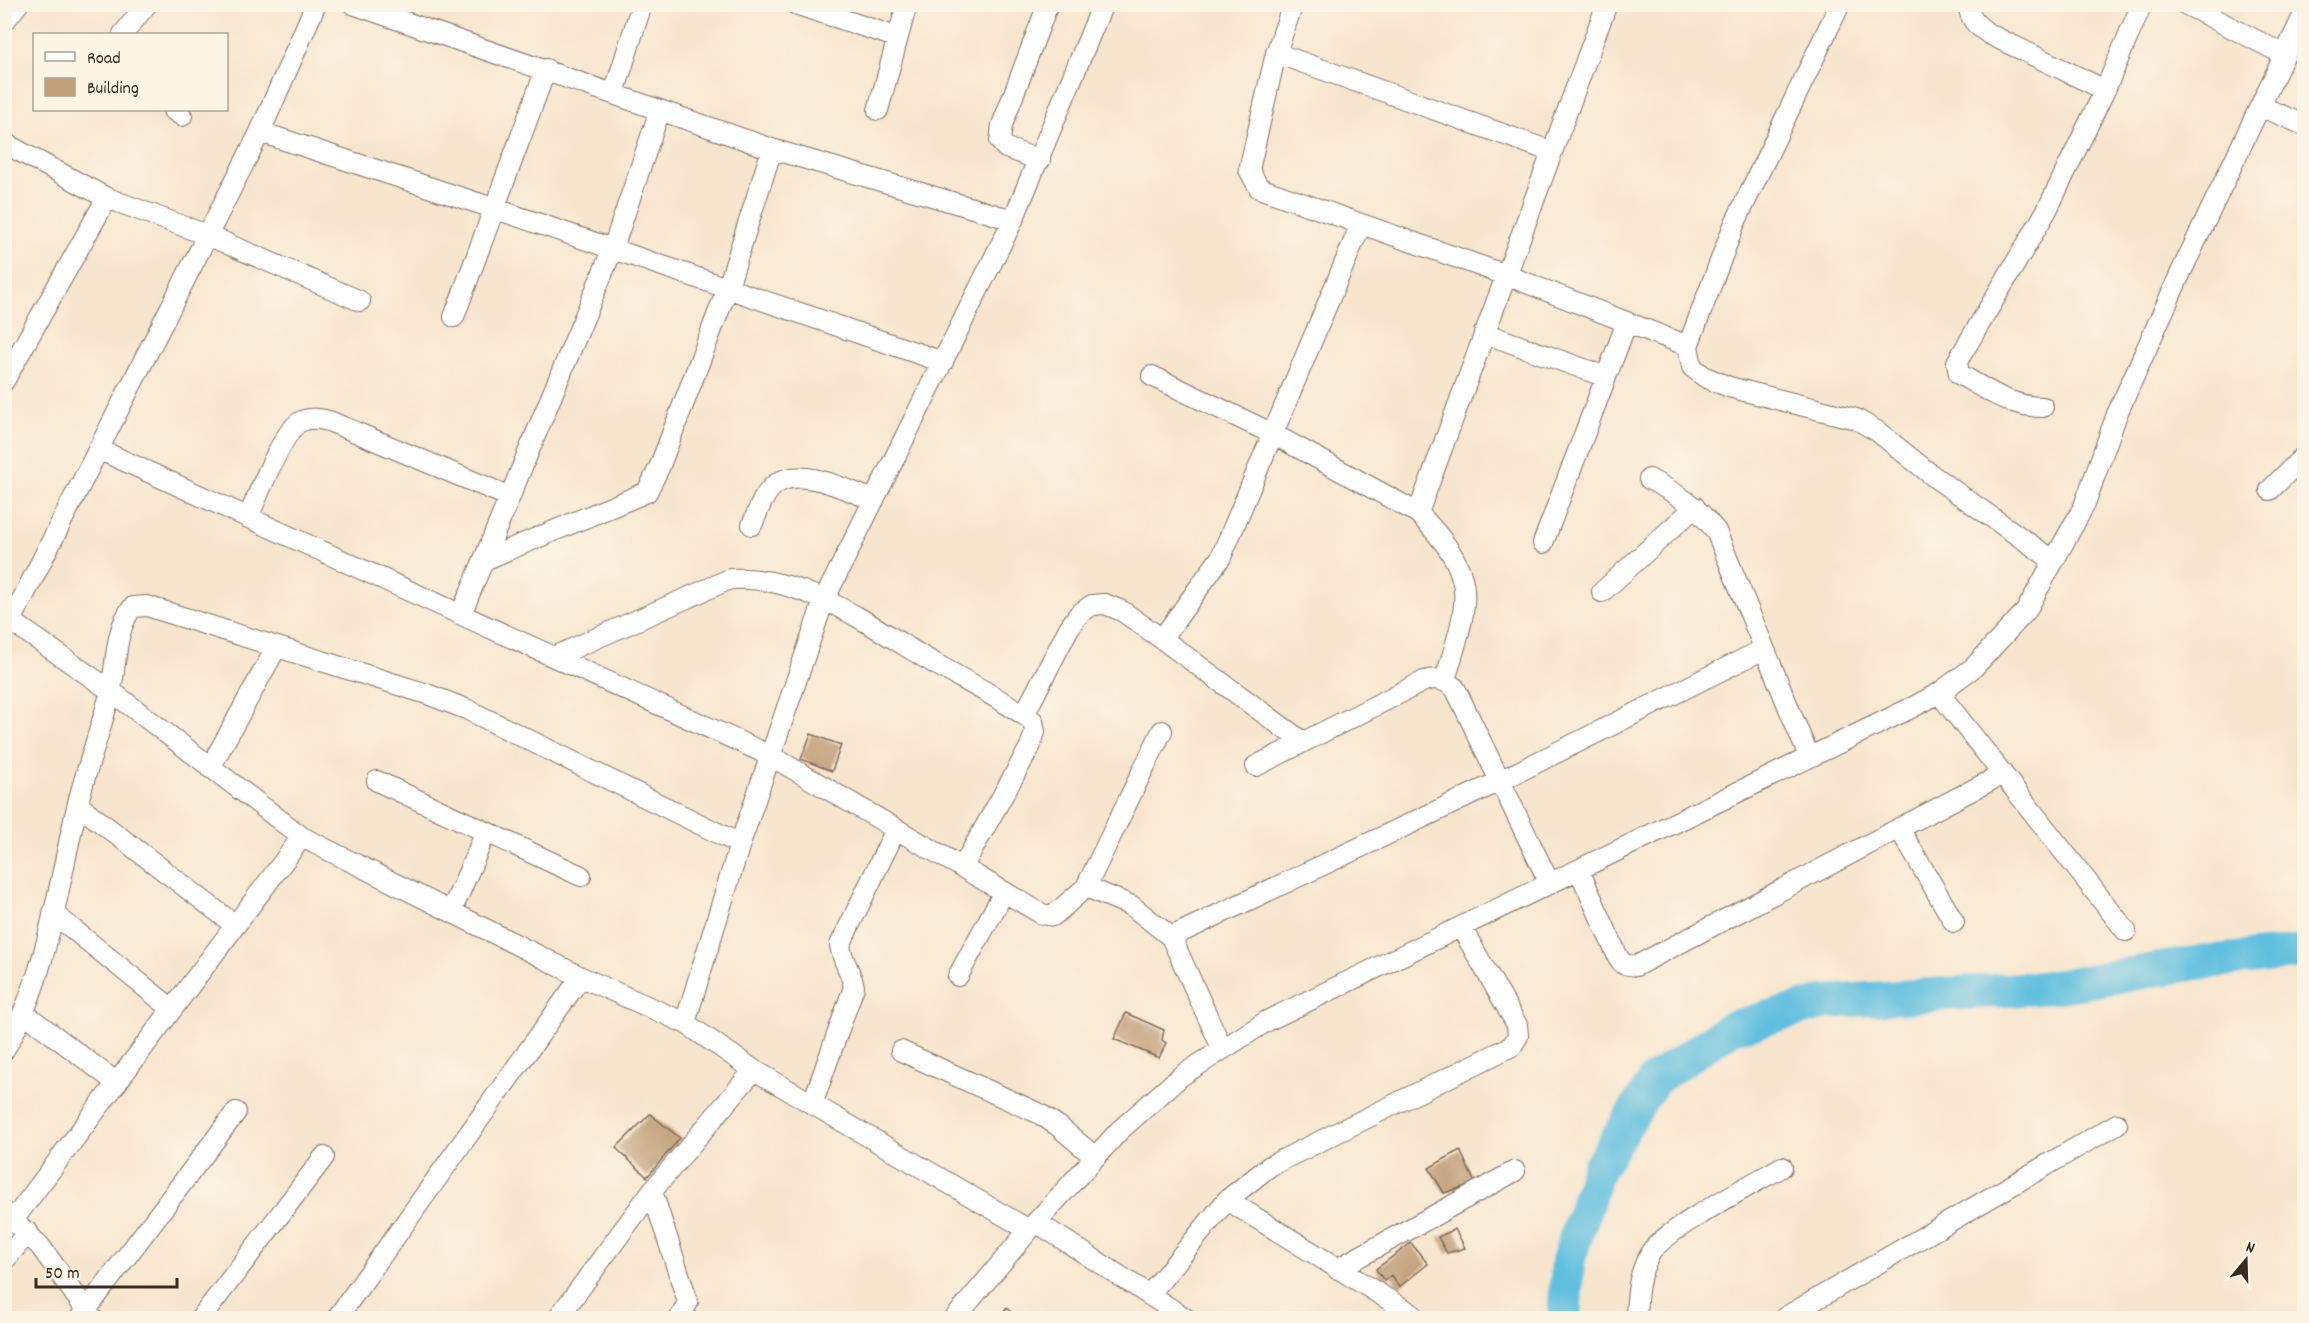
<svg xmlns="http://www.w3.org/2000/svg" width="2309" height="1323" font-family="Dekko,sans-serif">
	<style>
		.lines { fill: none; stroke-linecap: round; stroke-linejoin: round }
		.river { stroke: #61bfdf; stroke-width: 34 }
		.building { fill: #c2a07b }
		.minor-casing { stroke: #7d6b5b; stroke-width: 22 }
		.minor { stroke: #fff; stroke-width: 20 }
	</style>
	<rect width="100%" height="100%" fill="#fcf5e5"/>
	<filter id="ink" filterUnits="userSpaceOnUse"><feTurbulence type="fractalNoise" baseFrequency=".0167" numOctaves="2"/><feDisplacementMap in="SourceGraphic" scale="12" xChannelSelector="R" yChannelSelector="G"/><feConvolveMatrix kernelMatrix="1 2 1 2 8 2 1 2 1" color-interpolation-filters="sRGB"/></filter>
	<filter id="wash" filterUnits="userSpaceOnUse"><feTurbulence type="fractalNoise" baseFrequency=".008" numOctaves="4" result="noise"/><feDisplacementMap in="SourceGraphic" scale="24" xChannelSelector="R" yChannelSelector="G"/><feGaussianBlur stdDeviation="1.35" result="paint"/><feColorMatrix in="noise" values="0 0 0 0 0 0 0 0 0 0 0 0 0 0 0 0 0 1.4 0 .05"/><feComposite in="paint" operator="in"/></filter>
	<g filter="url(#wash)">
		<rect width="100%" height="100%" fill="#f7e5cd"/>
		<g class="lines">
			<path class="river" d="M1564,1318L1568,1261L1598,1169L1654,1080L1731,1028L1825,1002L2053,987L2196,963L2304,952"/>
		</g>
		<g id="blocks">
			<path class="building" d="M811,734L841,745L832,771L801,759Z
				M1126,1013L1164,1030L1162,1040L1166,1043L1159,1058L1114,1039Z
				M650,1114L680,1138L647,1177L616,1148Z
				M1460,1150L1475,1183L1444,1193L1429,1168Z
				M1455,1229L1465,1248L1447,1253L1438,1237Z
				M1411,1243L1428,1264L1399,1287L1391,1275L1384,1281L1376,1269Z
				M1006,1308L1020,1318H999Z"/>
		</g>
	</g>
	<g filter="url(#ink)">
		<use href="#blocks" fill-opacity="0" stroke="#7d6b5b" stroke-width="1.5"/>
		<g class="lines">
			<g class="minor-casing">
				<path id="minor" d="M353,4L772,149L1013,220
					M795,4L896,37
					M1293,4L1276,53L1249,170L1259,188L1506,275L1688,346
					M1840,4L1734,225L1688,346L1692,367L1705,377L1729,387L1856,419L1877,431L1933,476L2054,561
					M1968,4C1970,20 1976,25 1989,34L2105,90
					M2185,4L2285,55
					M7,18L18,4
					M123,34L147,4
					M1276,53L1550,151
					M614,93L642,4
					M2260,106L2304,125
					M173,110L182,116
					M878,110L907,4
					M260,132L496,209L943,362
					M4,143L107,198L207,235L360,301
					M1040,160L1006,148L1000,141L1002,125L1048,4
					M454,317L546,69
					M1484,333L1606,377
					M1152,376L1273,434L1418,513C1481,577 1469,600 1445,680
					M4,381L107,198
					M2043,407C2009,407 1988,390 1959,374L1957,362L2047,210L2105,90L2142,4
					M98,449L771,756L1042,914L1053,916L1086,887L1162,731
					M1649,479C1676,493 1697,506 1716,531L1809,757
					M2270,490L2304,456
					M1418,513L1607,4
					M248,518C257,498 283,428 302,421C311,417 320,419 329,421L510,497
					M752,525C758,511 765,489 779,482C807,468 847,491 874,500
					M1543,543L1627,322
					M484,560L647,492L659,468L728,287L772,149
					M1602,592L1695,507
					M462,612L613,248L660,110
					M4,616L111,691L302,837L581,977L685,1023L754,1070L1029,1230
					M11,621L260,132L316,4
					M1162,639L1221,557L1361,224
					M556,656L730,579C804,574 873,628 934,663C967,682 1002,699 1033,721L1035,732L1030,747L962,868
					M1939,693L2126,931
					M1024,715L1069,628L1079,614L1092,605L1105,604L1122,611L1162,639L1303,742
					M1256,766L1424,681C1438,677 1444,680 1455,688L1550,884
					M210,768L276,648
					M377,781L581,876
					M78,805L235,925
					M1899,828L1954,922
					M1579,870L1618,957L1623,964L1636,966L2003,774
					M1086,887L1132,906L1171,937L1222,1048
					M451,912L486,832
					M53,913L172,1009
					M1171,937L1500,781L1764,649
					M958,976L1004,892
					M24,1013L117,1083
					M685,1023L740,844L824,600L1013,220L1103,4
					M4,1050C46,983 58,885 77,807C86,769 100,732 110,694C117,666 114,629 133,607L147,606L427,694L466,709L740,844
					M901,1051L1040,1114L1058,1126L1095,1157
					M813,1102L854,987C851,971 842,961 840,945L896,829
					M652,1191L688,1302L680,1318
					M1227,1200L1412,1314L1414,1318
					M4,1212L40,1246L92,1318
					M14,1219L302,837
					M1036,1222L1185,1318
					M4,1261L28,1232
					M1337,1269L1515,1171
					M1149,1295L1227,1200L1270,1166L1512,1046L1518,1036L1517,1025L1461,927
					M80,1318L236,1112
					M201,1318L324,1157
					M337,1318L581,977
					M558,1318L652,1191L754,1070
					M955,1318L1029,1230L1120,1130L1181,1076L1267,1021L1913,707L1939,693L1974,667L2026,611L2084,506L2117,414L2182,270L2304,14
					M1636,1318C1637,1294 1638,1274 1651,1252C1666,1229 1753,1184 1782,1167
					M1784,1318L2117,1124"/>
			</g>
			<use href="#minor" class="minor"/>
		</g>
	</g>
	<rect width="2309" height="1323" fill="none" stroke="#fcf5e5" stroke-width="24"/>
	<rect x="33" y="33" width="195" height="78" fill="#fcf5e5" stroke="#afa495" stroke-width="1.5"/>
	<rect x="45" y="52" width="30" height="9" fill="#ffffff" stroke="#afa495" stroke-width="1.5"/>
	<text x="87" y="63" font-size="18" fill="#3b2a1e">Road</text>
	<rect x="45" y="78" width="30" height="18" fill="#c2a07b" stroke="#afa495" stroke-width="1.5"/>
	<text x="87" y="93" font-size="18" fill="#3b2a1e">Building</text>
	<g transform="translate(2246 1260) rotate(19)" stroke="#fcf5e5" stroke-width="4.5" paint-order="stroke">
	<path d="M0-4.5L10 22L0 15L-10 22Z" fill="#3b2a1e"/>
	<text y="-9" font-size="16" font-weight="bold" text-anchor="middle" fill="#3b2a1e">N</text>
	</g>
	<path d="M36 1278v9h141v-9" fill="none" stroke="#3b2a1e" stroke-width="3"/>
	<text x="45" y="1278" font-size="18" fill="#3b2a1e" stroke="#fcf5e5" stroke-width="4.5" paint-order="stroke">50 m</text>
</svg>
